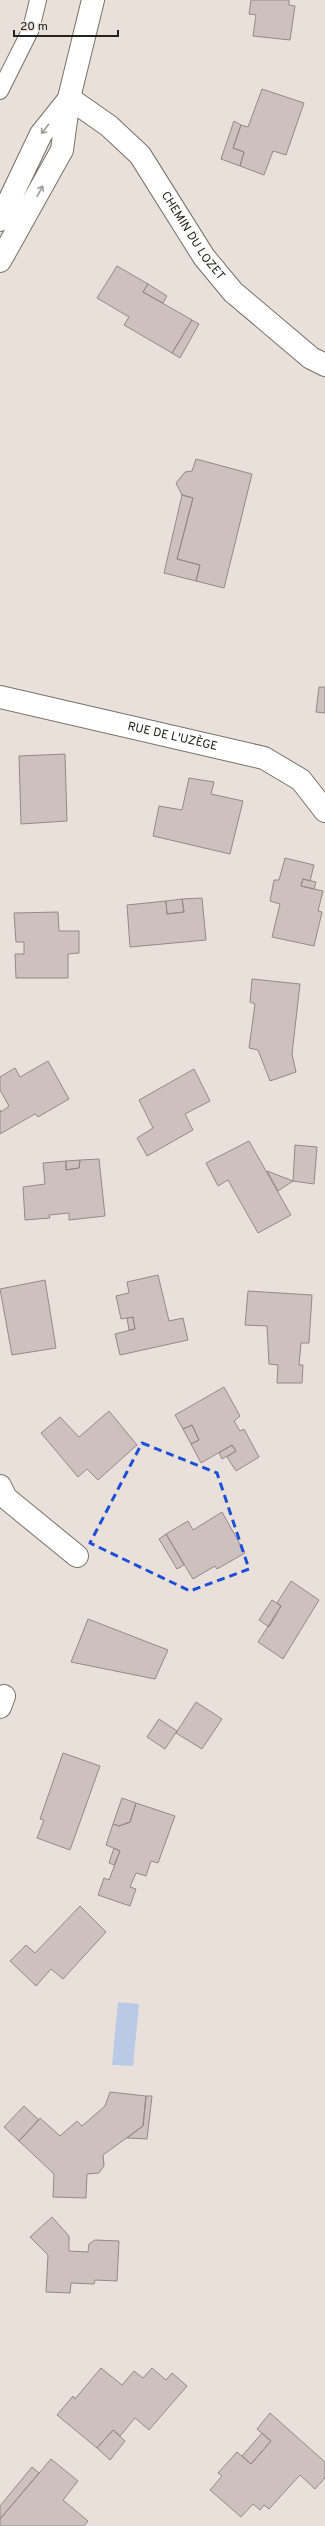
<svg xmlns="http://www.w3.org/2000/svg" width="325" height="2526" font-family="Overpass,sans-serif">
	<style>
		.water { fill: #bac9e6 }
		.building { fill: #cdc1bf; stroke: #958987 }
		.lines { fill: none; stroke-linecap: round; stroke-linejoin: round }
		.lane-casing { stroke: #787069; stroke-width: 18 }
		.street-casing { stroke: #787069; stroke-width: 24 }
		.secondary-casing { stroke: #787069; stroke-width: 24 }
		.lane { stroke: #fff; stroke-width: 16 }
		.street { stroke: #fff; stroke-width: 22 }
		.secondary { stroke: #fff; stroke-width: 22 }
		.oneway { stroke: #9c9b9a }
		.marked { fill: none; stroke: #1d4ed8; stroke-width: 3; stroke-dasharray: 8 5; stroke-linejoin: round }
		.labels { text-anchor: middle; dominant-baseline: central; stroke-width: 3; stroke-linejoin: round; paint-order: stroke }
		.street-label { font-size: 12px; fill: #24211e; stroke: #e9e1d9 }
	</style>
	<rect width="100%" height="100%" fill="#e9e1d9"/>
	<path class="water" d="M118,2002L139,2004L133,2066L112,2065Z"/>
	<path class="building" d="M251,0H289V5L295,6L290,40L253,36L256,15L249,14Z
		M262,89L304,103L286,155L273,151L264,175L240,166L244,152L233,148L241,125L248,127Z
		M234,121L241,125L233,148L244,152L240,166L221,159Z
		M117,266L148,284L143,292L192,320L172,353L124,325L129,317L97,298Z
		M148,284L167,296L163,303L143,292Z
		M192,320L199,324L180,358L172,353Z
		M196,459L252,474L224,588L196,581L200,565L177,559L193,498L182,495L176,483L185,472L192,471Z
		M182,495L193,498L177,559L200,565L196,581L164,573Z
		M319,687H325V713L316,712Z
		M65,754L67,821L21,824L19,756Z
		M189,778L214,782L211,794L243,801L230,854L153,836L159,806L182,810Z
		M285,858L314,865L310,881L303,879L301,886L323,891L318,911L322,912L314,946L272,937L280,904L270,901L274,880H279Z
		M303,879L316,882L314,889L301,886Z
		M202,898L206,940L130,947L127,905L166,901L167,914L184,912L182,899Z
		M182,899L184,912L167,914L166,901Z
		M58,912L59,931H79V953L68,954V978H16L15,954H24V942H16L14,913Z
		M252,979L300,984L292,1054L296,1072L270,1081L258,1050L249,1048L255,1004L250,1002Z
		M48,1061L69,1099L38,1117L35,1114L0,1134V1110L1,1112L9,1106L0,1090V1077L15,1068L20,1077Z
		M194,1069L210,1101L185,1114L193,1130L147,1156L137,1138L153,1128L139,1100Z
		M249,1141L291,1215L258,1233L228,1180L218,1186L206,1163Z
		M295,1145L317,1147L314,1184L293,1181Z
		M99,1159L105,1216L69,1220V1213L49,1215L50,1218L25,1220L23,1187L45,1184L43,1163L66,1161V1170L79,1168L80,1160Z
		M80,1160L79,1168L66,1170V1161Z
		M267,1171L293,1181L278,1191Z
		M158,1275L169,1321L183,1318L188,1340L120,1355L115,1334L135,1329L133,1317L121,1319L116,1296L129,1293L127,1282Z
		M45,1280L56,1348L12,1355L0,1289Z
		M248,1291L312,1295L309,1343H301L299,1365H303L302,1383H277L278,1365L269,1364L267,1326L245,1325Z
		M133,1317L135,1329L129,1330L127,1318Z
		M224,1387L240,1416L234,1421L240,1431L244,1429L259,1457L236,1471L227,1457L236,1451L232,1445L201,1463L191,1444L199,1440L192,1425L183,1429L175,1415Z
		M109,1411L137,1445L98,1480L87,1469L78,1477L41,1433L60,1417L79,1437Z
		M192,1425L199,1440L191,1444L183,1429Z
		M232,1445L236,1451L222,1459L219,1453Z
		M222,1512L245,1553L217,1569L215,1566L193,1579L166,1534L188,1521L193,1530Z
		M166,1534L184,1565L177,1569L159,1539Z
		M291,1581L319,1600L283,1659L258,1642L281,1606L277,1603Z
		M272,1600L281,1606L269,1627L259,1620Z
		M88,1619L168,1650L155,1679L71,1662Z
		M196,1702L222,1719L202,1749L176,1733Z
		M159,1719L177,1731L165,1749L147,1737Z
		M63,1753L100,1766L70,1850L37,1838L44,1820L40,1819Z
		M122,1798L136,1803L130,1822L119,1826L113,1824Z
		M136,1803L175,1816L158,1863L151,1861L146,1876L136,1873L130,1887L136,1889L130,1906L98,1895L104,1878L109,1880L120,1851L106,1845L113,1824L119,1826L130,1822Z
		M114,1848L120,1851L114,1865L109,1863Z
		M80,1906L106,1932L63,1979L51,1969L36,1986L10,1961L26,1945L35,1953Z
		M110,2092L146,2096L143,2126L103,2155L104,2166L99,2173L87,2174L86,2198L53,2197L54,2174L19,2141L40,2118L60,2136L77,2121L82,2126L105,2106Z
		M146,2096H152L147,2139L127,2138L143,2126Z
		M24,2106L39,2120L19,2141L4,2127Z
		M52,2217L69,2236V2251L88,2252L89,2244L95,2240L119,2241L117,2281L95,2280L94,2284L71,2283L70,2293L46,2292L48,2255L30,2237Z
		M101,2368L122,2385L134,2371L143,2378L152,2368L166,2380L172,2373L187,2386L149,2430L135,2418L120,2436L113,2430L97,2448L57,2415L73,2396L75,2399Z
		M270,2413L325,2462V2478L315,2489L300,2475L269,2509L264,2505L260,2510L253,2504L241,2517L210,2490L222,2476L218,2473L237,2452L251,2464L271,2441L257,2429Z
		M113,2430L125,2441L110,2460L97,2448Z
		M262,2433L271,2441L251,2464L242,2456Z
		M51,2459L78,2481L63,2500L88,2521L84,2526H0V2519Z
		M32,2467L39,2473L0,2519V2506Z"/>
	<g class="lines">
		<g class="lane-casing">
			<path id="lane" d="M0,91L31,29L38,0"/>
		</g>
		<g class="street-casing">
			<g id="street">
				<path id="s1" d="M69,98L109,126L140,155L204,257L233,292L311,358L325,365"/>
				<path id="s2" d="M0,697L264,758L301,780L325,811"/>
				<path d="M0,1486L6,1498L77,1556"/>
				<path d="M0,1707L4,1696"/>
			</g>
		</g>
		<g class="secondary-casing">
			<path id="secondary" d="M0,220L41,134L69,99
				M0,261L62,150L69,98L93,0"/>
		</g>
		<use href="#lane" class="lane"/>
		<use href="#street" class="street"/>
		<use href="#secondary" class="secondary"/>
	</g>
	<defs><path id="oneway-shaft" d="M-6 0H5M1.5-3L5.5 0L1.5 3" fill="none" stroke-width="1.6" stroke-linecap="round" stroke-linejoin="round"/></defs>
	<g class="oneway">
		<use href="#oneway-shaft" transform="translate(45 129) rotate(128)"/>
		<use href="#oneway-shaft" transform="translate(40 191) rotate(-62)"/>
	</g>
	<path class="marked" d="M142,1443L217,1473L249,1569L190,1591L90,1543Z"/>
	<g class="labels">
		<g class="street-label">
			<text stroke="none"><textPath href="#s1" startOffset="188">CHEMIN DU LOZET</textPath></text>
			<text stroke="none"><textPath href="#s2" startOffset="177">RUE DE L'UZÈGE</textPath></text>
		</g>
	</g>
	<path d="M14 30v6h104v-6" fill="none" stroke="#24211e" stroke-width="2"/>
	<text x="20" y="30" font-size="12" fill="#24211e" stroke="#e9e1d9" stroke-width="3" paint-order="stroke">20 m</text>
</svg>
